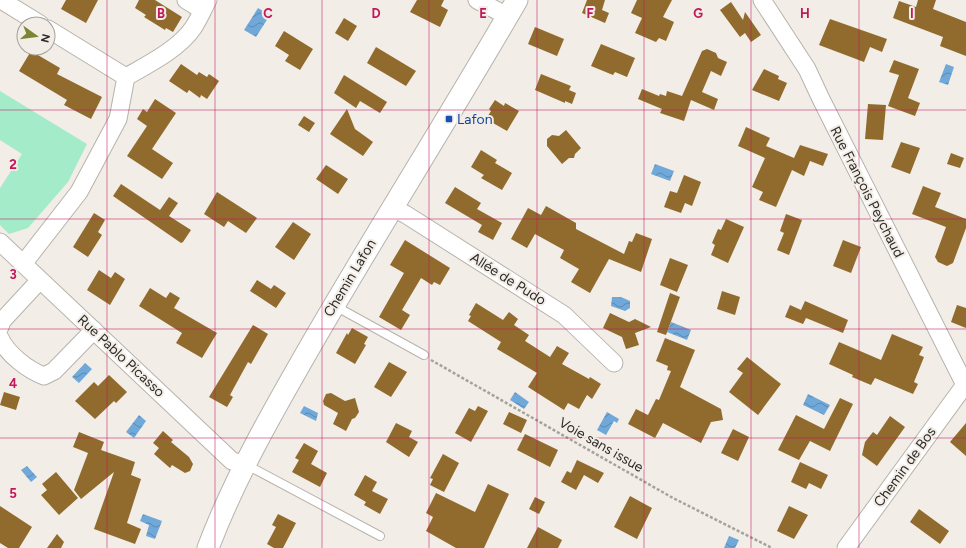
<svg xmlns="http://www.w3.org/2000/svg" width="966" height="548" font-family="Figtree,sans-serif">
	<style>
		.green { fill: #a4ecc9 }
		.water { fill: url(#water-waves) }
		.building { fill: #906b2d }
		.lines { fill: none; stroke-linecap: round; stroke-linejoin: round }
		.service-casing { stroke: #b7b3ac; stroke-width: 10 }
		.minor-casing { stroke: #b7b3ac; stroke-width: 19 }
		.tertiary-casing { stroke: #b7b3ac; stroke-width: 23 }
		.path { stroke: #a5a29c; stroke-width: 2.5; stroke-dasharray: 3 2; stroke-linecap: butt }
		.service { stroke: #fff; stroke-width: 8 }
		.minor { stroke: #fff; stroke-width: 17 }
		.tertiary { stroke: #fff; stroke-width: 21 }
		.grid { fill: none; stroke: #c2185b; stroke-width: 1; stroke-opacity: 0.55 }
		.transit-dot { fill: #1a4fb4; stroke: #f2ede6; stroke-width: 1.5 }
		.labels { text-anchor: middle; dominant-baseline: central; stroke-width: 4; stroke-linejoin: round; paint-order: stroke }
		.transit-label { font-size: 14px; fill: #164399; stroke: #f2ede6; text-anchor: start }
		.street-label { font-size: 14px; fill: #2d2b28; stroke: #f2ede6 }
		.grid-label { font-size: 13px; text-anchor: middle; font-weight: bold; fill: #c2185b; stroke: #f2ede6; stroke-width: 4; stroke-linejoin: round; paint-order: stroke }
	</style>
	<defs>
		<pattern id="water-waves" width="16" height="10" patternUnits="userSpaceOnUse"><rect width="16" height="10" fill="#70a9d9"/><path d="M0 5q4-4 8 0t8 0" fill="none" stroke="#5c8ab0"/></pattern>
	</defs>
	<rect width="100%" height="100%" fill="#f2ede6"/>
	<path class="green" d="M0,91L87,144L68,182L28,228L9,234L0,225V188L22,154L0,140Z"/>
	<path class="water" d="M258,8L270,15L256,37L244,30Z
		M946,64L954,67L948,85L939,82Z
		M655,164L674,171L670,181L651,174Z
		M612,297H621L630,301V308L625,311L611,306Z
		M671,322L691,330L687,340L667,332Z
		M85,363L92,369L79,383L72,377Z
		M515,392L529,402L524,409L510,400Z
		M808,394L830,405L824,415L803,405Z
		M304,406L318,413L316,421L300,413Z
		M607,412L619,419L617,423L614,421L606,435L597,430Z
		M139,415L146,421L134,438L126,432Z
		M27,466L37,477L31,482L21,470Z
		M143,514L162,521L155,539L146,536L149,525L140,521Z
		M729,536L739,540L735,548H724Z"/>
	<path class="building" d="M66,0H98L86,23L61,9Z
		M139,0H155L182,17L173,32L166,28L165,30L144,17L146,15L135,8Z
		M417,0H444L441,6L448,10L440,27L410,12Z
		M587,0H605L602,10L609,13L605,23L582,13Z
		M637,0H672L663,17L674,22L666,41L659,38L656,42L635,33L642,18L631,13Z
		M918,0H936L933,9L966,22V56L940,46L943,37L893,18L899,1L916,7Z
		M731,2L743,20L745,12L761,35L751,42L745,33L740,37L720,10Z
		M344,18L357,26L348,41L335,33Z
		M830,19L887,39L882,52L870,47L864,62L819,45Z
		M535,27L564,39L557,56L528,44Z
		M284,31L313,49L300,70L285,61L289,55L275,46Z
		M601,44L635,58L627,77L615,72L613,75L591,66Z
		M376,47L416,71L406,86L367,63Z
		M707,49L716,53L718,58L727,62L721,76L711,71L702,92L718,99L714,110L691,100L684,121L660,113L662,109L638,99L642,89L659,96L660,94L666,96L667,91L682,96L702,51Z
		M31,51L60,68L57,74L102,97L91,119L64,105L67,100L19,71Z
		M894,60L919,69L908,98L920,103L915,116L888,106L899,75L889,72Z
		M181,64L197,75L199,72L207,77L209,74L219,81L207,99L201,95L200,98L189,90L187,93L169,81Z
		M764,69L779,76L778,79L787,83L779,101L752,90Z
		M541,74L571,86L569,90L576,93L572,104L565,101V103L535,90Z
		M344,75L387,102L380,113L360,101L356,108L334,93Z
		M155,99L176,113L152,149L173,163L162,179L127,156L147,126L137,119L143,109L147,112Z
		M495,100L504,106L505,103L519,111L507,131L486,119L491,111L489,109Z
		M868,104L886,105L883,140L865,139Z
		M347,109L355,129L373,142L363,156L330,134Z
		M304,116L315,123L309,132L298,125Z
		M746,127L770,138L766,146L794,158L800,145L828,154L823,166L810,161L804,176L792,170L776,207L759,200L763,192L752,187L765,158L738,146Z
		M566,130L581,148L575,154L574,158H569L562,164L547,146V139L552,135L559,136Z
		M901,142L920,148L910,174L891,167Z
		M481,150L497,160L495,163L512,173L502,190L481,178L484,175L471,167Z
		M951,153L964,158L960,168L947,164Z
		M326,165L348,179L338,194L316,179Z
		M684,175L701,182L692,206L685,203L681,213L664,207L670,191L677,193Z
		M121,184L160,210L169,197L178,203L169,216L191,230L183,242L181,243L113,196Z
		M923,186L941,193L935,207L966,219V228L953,263L947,266L938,262L935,257L946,227L912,214Z
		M455,187L481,203L477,209L502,223L493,240L478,232L482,225L445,203Z
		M217,192L257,218L246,233L228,221L224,227L204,214Z
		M546,206L576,223V229L624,254L629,241L632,242L636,233L652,239L641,272L609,259L590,293L571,282L579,269L560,258L564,250L535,234L527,248L511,239L528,208L541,215Z
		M94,213L105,220L98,232L102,235L88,257L73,247Z
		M786,214L802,220L789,255L777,250L784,233L780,231Z
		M726,219L744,227L728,263L711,255L715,245L712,243L718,229L721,230Z
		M293,222L311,234L294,260L275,247Z
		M405,240L450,268L440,285L434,282L432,285L421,278L402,310L410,315L401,330L379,317L404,273L390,265Z
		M843,240L861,247L851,273L833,266Z
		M670,258L688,265L677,292L660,285Z
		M99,270L111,278L115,272L125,279L110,305L87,290Z
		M257,280L271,289L274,285L286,293L276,308L250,291Z
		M150,288L166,298L170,292L180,298L174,308L217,333L202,358L176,343L182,333L139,306Z
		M722,291L740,297L735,315L717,309Z
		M670,293L680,297L666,335L657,332Z
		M805,301L848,320L843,333L806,318L803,324L785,317L790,305L801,310Z
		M476,303L503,320L509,312L518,319L514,325L529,335L525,341L550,357L557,346L569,353L562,364L589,379L590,377L601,384L592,399L587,395L579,409L568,403L564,410L528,387L537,373L497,349L501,342L468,321L471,316L469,315Z
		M957,305L966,308V328L951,322Z
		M610,313L629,322L635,319L651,327L635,333L639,345L626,349L622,337L603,328Z
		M253,325L268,334L251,364L248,362L230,395L233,397L227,407L209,397Z
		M352,328L368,337L364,344L366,345L355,364L336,353L347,333L348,335Z
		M892,334L923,347L919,355L924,357L914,382L918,384L913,394L875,378L871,385L852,377L853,375L829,364L839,342L881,360Z
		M665,338L695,350L680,387L721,409L723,420L711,422L701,443L663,423L655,438L628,424L636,409L648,415L656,399L659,400L671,371L667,370L668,366L656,361Z
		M747,357L781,384L758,415L729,392L743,373L737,369Z
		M389,362L407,372L391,397L374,387Z
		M109,375L127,392L116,403L114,401L95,419L75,401L94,382L98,386Z
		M4,392L20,397L16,410L0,405Z
		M331,393L345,401L355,398L359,412L355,418L352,419L346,431L333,424L338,413L324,405L323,401L326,394Z
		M840,398L853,404L830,451L810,441L799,460L778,450L796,415L824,429Z
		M478,406L488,411L471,442L455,433L469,408L475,411Z
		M509,412L527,420L521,433L503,424Z
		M890,416L905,427L877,466L862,455L865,442L873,432L877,435Z
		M396,423L412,431L409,437L418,442L409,457L386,442Z
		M966,423V456L950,442Z
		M733,429L749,437L738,461L721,453Z
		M163,431L173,440L171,442L189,457L193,464L190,471L185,473L172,465L170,468L154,454L159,448L153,443Z
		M79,432L104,442L101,450L135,462L131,475L141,479L127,523L141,529L135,544L94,529L114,472L81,499L74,490L88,453L73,447Z
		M525,434L558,450L550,467L517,450Z
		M304,443L318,451L311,464L327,473L320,487L292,472L299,460L295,458Z
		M443,454L459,463L444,492L430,485L433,479L430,478Z
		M577,460L604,473L598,483L584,475L576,490L561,482L567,471L571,473Z
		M800,462L828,475L821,489L809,483L806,489L791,482Z
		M56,472L78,498L59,515L41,495L47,490L42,484Z
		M365,475L377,482L372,491L388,499L380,514L364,505L366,502L354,495Z
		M488,484L509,494L484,548H456L426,531L433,517L426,513L436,493L475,512Z
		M630,496L652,508L637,539L614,527Z
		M535,497L545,502L539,514L529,509Z
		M0,506L32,527L19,548H8L0,543Z
		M789,506L808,515L794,539L777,531Z
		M919,509L949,531L940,544L910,522Z
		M278,514L296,523L283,548H274L267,544L276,527L272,525Z
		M538,527L562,540L558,548H527Z
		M57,534L64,542L61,548H47Z"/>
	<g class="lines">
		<g class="service-casing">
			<path id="service" d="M335,306L424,355
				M245,464L380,536"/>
		</g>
		<g class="minor-casing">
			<path id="minor" d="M1,0L40,24
				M186,0L202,10
				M477,0L507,16
				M762,0L807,69L821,99L966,387
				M126,77C147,65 179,49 193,28C199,19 203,9 208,0
				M392,208L405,214L564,315L614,363
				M0,242L232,461L245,464
				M23,264L79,192L118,119L126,77L48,29
				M0,327L2,321L40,280
				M0,338C7,354 28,370 44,376L54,371L94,330
				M846,548L964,386"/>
		</g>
		<g class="tertiary-casing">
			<path id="tertiary" d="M208,548C235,477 273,411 311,345C378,229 450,116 517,0"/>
		</g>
		<path class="path" d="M431,360L673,498L772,548"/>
		<use href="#service" class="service"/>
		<use href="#minor" class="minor"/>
		<use href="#tertiary" class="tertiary"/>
	</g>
	<path class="grid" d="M107,0V548M215,0V548M322,0V548M429,0V548M537,0V548M644,0V548M751,0V548M859,0V548M0,110H966M0,219H966M0,329H966M0,438H966"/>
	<rect class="transit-dot" x="445" y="115" width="8" height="8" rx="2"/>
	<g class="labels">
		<g class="transit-label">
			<text x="457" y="119">Lafon</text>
		</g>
		<g class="street-label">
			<text transform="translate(867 192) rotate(63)">Rue François Peychaud</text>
			<text transform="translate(350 278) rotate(-59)">Chemin Lafon</text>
			<text transform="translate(508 279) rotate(32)">Allée de Pudo</text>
			<text transform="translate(121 356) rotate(43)">Rue Pablo Picasso</text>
			<text transform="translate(601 445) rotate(30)">Voie sans issue</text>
			<text transform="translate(905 467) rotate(-54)">Chemin de Bos</text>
		</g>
	</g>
	<g class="grid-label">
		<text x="161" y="18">B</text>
		<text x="268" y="18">C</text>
		<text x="376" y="18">D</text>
		<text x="483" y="18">E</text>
		<text x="590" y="18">F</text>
		<text x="698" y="18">G</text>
		<text x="805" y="18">H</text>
		<text x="912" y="18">I</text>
		<text x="13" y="169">2</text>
		<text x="13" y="279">3</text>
		<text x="13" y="388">4</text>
		<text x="13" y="498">5</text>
	</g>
	<g transform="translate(36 36) rotate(104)"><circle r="19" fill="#f2ede6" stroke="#a39f9a"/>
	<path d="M0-3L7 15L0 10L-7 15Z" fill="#7c8531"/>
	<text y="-6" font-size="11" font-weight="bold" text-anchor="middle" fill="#2d2b28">N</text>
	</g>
</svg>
